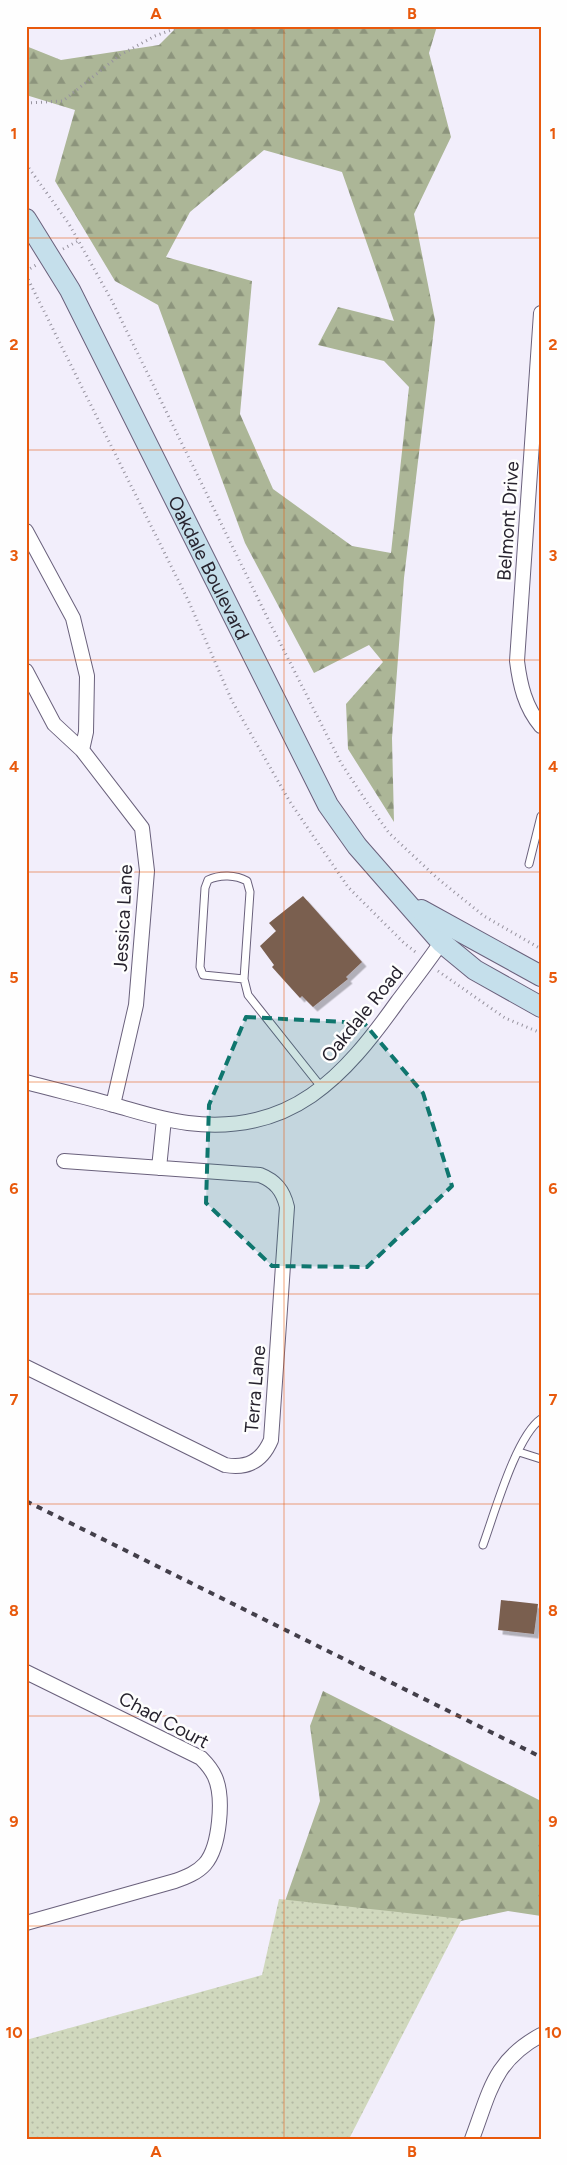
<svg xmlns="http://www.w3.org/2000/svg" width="567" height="2165" font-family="Figtree,sans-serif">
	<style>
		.forest { fill: url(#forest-firs); fill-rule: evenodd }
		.park { fill: url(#park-dots) }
		.building { fill: #7a5f4f; filter: url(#shadow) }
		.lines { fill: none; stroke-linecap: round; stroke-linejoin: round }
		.lane-casing { stroke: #6a617c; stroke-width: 9 }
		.street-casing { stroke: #6a617c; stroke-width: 16 }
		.secondary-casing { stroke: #6a617c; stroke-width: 22 }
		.path { stroke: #97939f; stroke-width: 3; stroke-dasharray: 1 4; stroke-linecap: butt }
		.lane { stroke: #fff; stroke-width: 7 }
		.street { stroke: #fff; stroke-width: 14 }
		.secondary { stroke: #c5dfeb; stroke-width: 20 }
		.rail { stroke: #433f4a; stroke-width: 4; stroke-dasharray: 6 6; stroke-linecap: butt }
		.marked { fill: #0f766e; fill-opacity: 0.2; stroke: #0f766e; stroke-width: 4; stroke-dasharray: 10 6; stroke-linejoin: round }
		.grid { fill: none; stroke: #e8590c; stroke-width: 1; stroke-opacity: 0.55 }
		.labels { text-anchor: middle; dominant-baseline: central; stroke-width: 5; stroke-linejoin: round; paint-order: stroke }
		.street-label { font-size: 19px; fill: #27232e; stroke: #fefefe }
		.neatline { fill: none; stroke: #e8590c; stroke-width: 2 }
		.grid-label { font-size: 16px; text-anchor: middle; font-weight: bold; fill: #e8590c }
	</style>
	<defs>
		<pattern id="forest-firs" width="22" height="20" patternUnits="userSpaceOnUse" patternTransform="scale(1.25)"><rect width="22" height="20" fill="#acb697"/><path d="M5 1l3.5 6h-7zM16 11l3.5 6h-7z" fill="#8c947c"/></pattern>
		<pattern id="park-dots" width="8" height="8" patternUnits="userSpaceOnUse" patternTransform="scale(1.25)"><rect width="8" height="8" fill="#d0d8bd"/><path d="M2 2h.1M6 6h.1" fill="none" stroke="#b3b9a3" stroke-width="1.8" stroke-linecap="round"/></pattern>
		<filter id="shadow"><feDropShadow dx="4.5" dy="4.5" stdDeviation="0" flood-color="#0004"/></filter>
	</defs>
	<rect width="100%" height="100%" fill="#f2eefb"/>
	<path class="forest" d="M178,26H437L429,53L451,137L414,214L435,320L404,578L392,738L394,822L348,749L346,704L383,662L369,645L314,673L245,543L158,305L115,281L55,181L75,110L26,95V46L61,60L159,45ZM264,150L342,172L394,321L338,307L318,345L384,361L409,387L391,553L352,546L273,489L240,414L252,281L166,257L190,212Z
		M323,1691L541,1801V1916L508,1911L456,1922L273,1983L283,1907L320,1801L310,1726Z"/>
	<path class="park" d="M279,1899L462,1919L349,2139H26V2040L262,1975Z"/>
	<path class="building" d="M303,896L362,962L346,977L348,979L313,1007L302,996L300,998L272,967L274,965L260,946L276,931L269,923Z
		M501,1600L538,1604L534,1634L498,1630Z"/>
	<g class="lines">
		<g class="lane-casing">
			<path id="lane" d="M529,864L541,816
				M244,979L203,975L200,967L205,888L208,880C220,874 236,875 247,881L250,892L244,979L248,995L322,1088
				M519,1452L541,1459
				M483,1545C494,1515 516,1436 541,1419"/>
		</g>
		<g class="street-casing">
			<path id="street" d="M541,313L517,661C520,685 525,707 541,726
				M26,531L73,618L87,676L86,732L82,750L142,828L147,871L136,1005L113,1105
				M26,671L54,724L82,750
				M26,1082C56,1090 85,1097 114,1105C139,1112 163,1120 188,1123C291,1136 344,1077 398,1001C414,980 430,959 445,937
				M159,1168L164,1119
				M26,1367L225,1465C247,1469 262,1461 271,1440L287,1207C283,1190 275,1181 260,1175L64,1161
				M26,1672L201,1758C207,1764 212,1770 215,1777C224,1797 220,1847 205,1864C197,1873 186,1877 175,1881L26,1923
				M472,2139C490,2092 493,2061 541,2035"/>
		</g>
		<g class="secondary-casing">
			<g id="secondary">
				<path id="s1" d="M26,219L70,290L328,805L357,846L441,942L475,970L541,1007"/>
				<path d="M421,910L541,976"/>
			</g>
		</g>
		<path class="path" d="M26,103L63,101L120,55L155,36L182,26
			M26,164L69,224L112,301L269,621L341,763L366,801L389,833L437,878L484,916L541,949
			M63,249L78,241
			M26,271L36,265
			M26,275L189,602L232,701L290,802L348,887L404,943L418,954
			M438,971L505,1018L541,1033"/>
		<use href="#lane" class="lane"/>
		<use href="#street" class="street"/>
		<use href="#secondary" class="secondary"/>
		<path class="rail" d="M26,1501L541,1757"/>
	</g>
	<path class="marked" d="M246,1017L364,1023L423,1093L452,1186L367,1267L272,1266L206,1203L209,1105Z"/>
	<path class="grid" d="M284,26V2139M26,238H541M26,450H541M26,660H541M26,872H541M26,1082H541M26,1294H541M26,1504H541M26,1716H541M26,1926H541"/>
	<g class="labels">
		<g class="street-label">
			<text transform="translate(508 521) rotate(-86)">Belmont Drive</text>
			<text stroke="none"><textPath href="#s1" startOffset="394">Oakdale Boulevard</textPath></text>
			<text transform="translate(123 918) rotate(-87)">Jessica Lane</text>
			<text transform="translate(362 1014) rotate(-51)">Oakdale Road</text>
			<text transform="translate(255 1389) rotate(-85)">Terra Lane</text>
			<text transform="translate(164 1720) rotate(28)">Chad Court</text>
		</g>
	</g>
	<rect width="567" height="2165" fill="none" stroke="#fefefe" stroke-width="55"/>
	<rect x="28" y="28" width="512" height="2110" class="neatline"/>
	<g class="grid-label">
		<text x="156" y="19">A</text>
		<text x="412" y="19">B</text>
		<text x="14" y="139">1</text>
		<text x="553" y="139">1</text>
		<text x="14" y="350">2</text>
		<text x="553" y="350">2</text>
		<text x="14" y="561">3</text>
		<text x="553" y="561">3</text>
		<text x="14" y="772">4</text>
		<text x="553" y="772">4</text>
		<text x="14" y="983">5</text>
		<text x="553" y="983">5</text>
		<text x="14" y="1194">6</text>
		<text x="553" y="1194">6</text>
		<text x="14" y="1405">7</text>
		<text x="553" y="1405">7</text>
		<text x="14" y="1616">8</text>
		<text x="553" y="1616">8</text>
		<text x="14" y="1827">9</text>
		<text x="553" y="1827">9</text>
		<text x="14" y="2038">10</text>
		<text x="553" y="2038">10</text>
		<text x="156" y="2157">A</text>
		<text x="412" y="2157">B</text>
	</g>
</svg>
